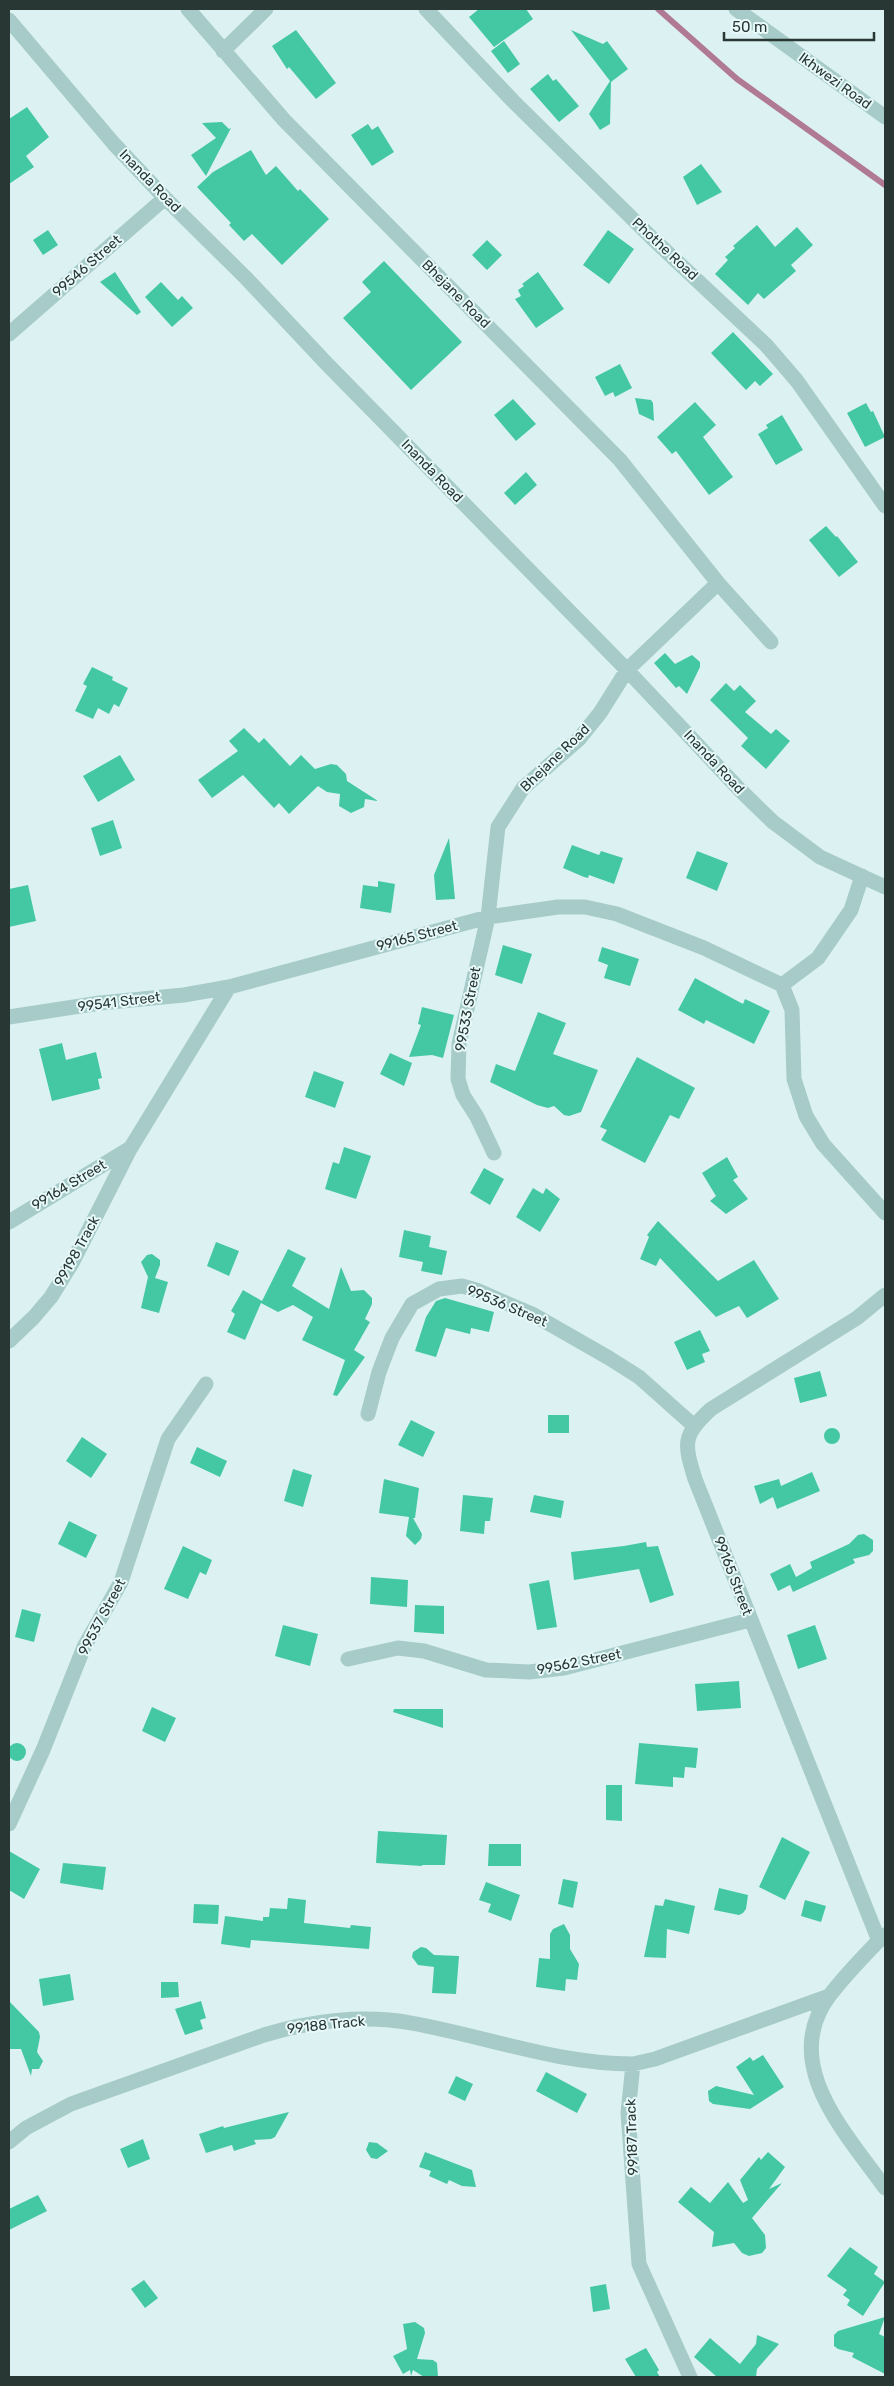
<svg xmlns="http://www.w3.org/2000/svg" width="894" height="2386" font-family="Rubik,sans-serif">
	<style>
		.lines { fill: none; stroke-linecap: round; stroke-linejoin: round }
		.stream { stroke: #b07a94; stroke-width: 6 }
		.building { fill: #44c8a3 }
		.minor { stroke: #a7cbc8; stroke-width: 15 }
		.labels { text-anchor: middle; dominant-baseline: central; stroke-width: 4; stroke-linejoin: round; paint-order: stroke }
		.street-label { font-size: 14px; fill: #283734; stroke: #e8f9fa }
	</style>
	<rect width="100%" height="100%" fill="#dcf2f2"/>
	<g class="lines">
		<path class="stream" d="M658,9L737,79L885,185"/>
	</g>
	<path class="building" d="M479,9H526L533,19L494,47L469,17Z
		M296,30L336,83L316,99L289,67L287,69L272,46Z
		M571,30L603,44L607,41L628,69L611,82L610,124L600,130L589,114L610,81Z
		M504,41L520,64L508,73L491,51Z
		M548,74L553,81L556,79L579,106L559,122L530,89Z
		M27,107L49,137L26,156L34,167L9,184V119Z
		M222,122L229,129L231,128L206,176L191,155L216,138L202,123Z
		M368,124L372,130L378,126L394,152L372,166L351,135Z
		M251,150L266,175L276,166L298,191L300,189L329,219L282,265L252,234L244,241L229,225L231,223L197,187L213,172Z
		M701,164L722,192L697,205L683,177Z
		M757,225L775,247L797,227L813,245L791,265L796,271L764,299L758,293L748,305L715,274L728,260L725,257L735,248L733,246Z
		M48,230L58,245L43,255L33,240Z
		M608,230L634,249L609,284L583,265Z
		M487,240L502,255L487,270L472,255Z
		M384,261L462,342L411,390L343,318L371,292L362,282Z
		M115,272L141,312L137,315L100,282Z
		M538,272L564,309L536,328L515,299L521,296L518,290L524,286L522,284Z
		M161,282L178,300L182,296L193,308L172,327L145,297Z
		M733,332L773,374L760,386L755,381L746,390L711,353Z
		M620,364L632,388L615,397L613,392L605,396L595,377Z
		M635,398L651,400L653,403L654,421L639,414Z
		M513,399L536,424L516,441L494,415Z
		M695,402L716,425L703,437L733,477L709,495L676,451L672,454L657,437Z
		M866,403L871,412L873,411L885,437L865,447L847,413Z
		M782,415L803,450L776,465L758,434L768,428L766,425Z
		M526,472L537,485L515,505L504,493Z
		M826,526L836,537L837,536L858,562L839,577L809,540Z
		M665,653L675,664L692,655L700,662V667L687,694L679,686L676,688L654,663Z
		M92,667L113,677L112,680L128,688L119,707L114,704L109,714L98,708L93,719L75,711L87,686L83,684Z
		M726,683L734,691L740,685L756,701L745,712L771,734L776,729L790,741L766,769L741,746L748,738L710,700Z
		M244,728L259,743L264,738L290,766L301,755L315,769L331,764L337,765L346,774L347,781L378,801L365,799L364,807L351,813L339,806L340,794L327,792L318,786L289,814L279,803L274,808L243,775L212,798L198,780L238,751L229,741Z
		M120,755L135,780L98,802L83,776Z
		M113,820L122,848L100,856L91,828Z
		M449,838L455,899L436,900L434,875Z
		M572,845L599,855L601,851L623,858L614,884L589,875L588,878L584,877L563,868Z
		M697,851L728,863L717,891L686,878Z
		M378,881L395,884L391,913L360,908L363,885L378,887Z
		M28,885L36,921L9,927V889Z
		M503,945L532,954L522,984L495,975Z
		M602,947L639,959L630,986L604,978L608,965L598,961Z
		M695,978L743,1004L745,999L770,1011L754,1044L706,1020L704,1024L678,1010Z
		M422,1007L454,1015L443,1058L432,1055L409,1057L421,1025L418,1024Z
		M538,1012L566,1023L553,1054L598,1070L581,1112L569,1116L564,1115L554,1106L548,1108L537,1105L490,1082L496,1064L515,1071Z
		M62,1043L66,1060L96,1052L102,1078L98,1079L100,1089L52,1101L39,1049Z
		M390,1053L412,1063L404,1086L380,1074Z
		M637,1057L695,1088L679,1119L670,1115L645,1163L601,1140L607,1130L600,1127Z
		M314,1071L344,1082L335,1108L305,1097Z
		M344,1147L371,1156L356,1199L325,1189L333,1162L339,1164Z
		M727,1157L738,1177L733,1180L748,1199L726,1214L710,1201L716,1196L702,1173Z
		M484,1168L504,1179L490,1205L470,1193Z
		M533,1188L543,1194L546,1188L560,1199L540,1232L516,1217Z
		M658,1221L718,1281L754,1260L779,1299L747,1318L739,1306L716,1317L660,1258L656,1266L640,1259L649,1237L647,1235Z
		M404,1230L431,1236L429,1247L447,1251L442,1275L421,1271L423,1262L399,1257Z
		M216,1242L239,1251L229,1276L207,1266Z
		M288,1249L306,1258L292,1286L329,1309L341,1267L351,1291L364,1290L372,1298V1304L365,1319L370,1322L354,1350L365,1357L337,1396L333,1395L345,1360L302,1340L313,1317L293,1305L278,1312L261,1303L245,1340L227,1332L235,1314L231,1311L243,1290L262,1301Z
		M152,1254L160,1260V1265L155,1278L168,1282L159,1313L141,1308L148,1277L141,1262L147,1255Z
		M445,1298L494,1312L489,1332L471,1328L470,1334L446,1328L436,1357L415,1351L426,1317L436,1301Z
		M700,1330L710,1351L702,1354L705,1362L687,1370L674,1342Z
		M820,1371L827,1396L800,1403L794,1378Z
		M548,1415H569V1433H548Z
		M411,1420L435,1432L423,1457L398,1445Z
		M824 1436a8 8 0 1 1 16 0a8 8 0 1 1-16 0Z
		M82,1437L107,1454L91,1478L66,1461Z
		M197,1447L227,1461L220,1477L190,1463Z
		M293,1469L312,1475L303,1507L284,1501Z
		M812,1472L820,1491L777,1509L773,1497L760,1504L754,1486L779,1479L781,1486Z
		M384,1479L419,1488L415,1518H413L422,1534L421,1539L415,1545L406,1536L409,1517L379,1513Z
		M463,1495L493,1498L490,1521H485L484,1534L460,1531Z
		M534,1495L564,1501L561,1518L530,1512Z
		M69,1521L97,1535L86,1558L58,1544Z
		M864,1534L873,1540V1551L869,1555L853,1559L855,1563L793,1592L790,1585L778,1591L770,1574L790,1564L796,1577L812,1568L810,1562L849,1544L858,1535Z
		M646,1542L647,1547L658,1546L674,1595L650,1603L639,1569L574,1580L571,1552L624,1546Z
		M183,1546L212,1560L206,1575L200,1572L188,1599L164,1589Z
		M371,1577L408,1580L407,1607L370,1604Z
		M549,1580L557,1627L537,1630L529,1584Z
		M415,1605L444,1606V1634L414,1632Z
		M22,1609L41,1614L34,1642L15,1637Z
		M283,1625L318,1634L310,1666L275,1656Z
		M815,1625L827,1659L798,1669L787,1635Z
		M739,1681L741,1708L697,1711L695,1684Z
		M152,1707L176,1718L165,1742L142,1731Z
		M394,1709H443V1728L393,1712Z
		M639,1743L698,1748L696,1768L685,1767L684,1778L673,1777V1787L635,1784Z
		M8 1752a9 9 0 1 1 18 0a9 9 0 1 1-18 0Z
		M606,1785H622V1821L606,1820Z
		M378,1831L447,1835L445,1865H422V1866L376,1863Z
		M782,1837L810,1852L785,1900L759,1887Z
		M489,1844H521V1866H488Z
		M9,1851L40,1869L24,1899L9,1890Z
		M63,1863L106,1867L103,1890L60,1883Z
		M563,1879L578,1882L573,1908L558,1904Z
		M486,1882L520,1895L511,1921L488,1912L491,1904L479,1900Z
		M719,1888L748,1895L746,1909L743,1913L739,1915L714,1910Z
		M288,1898L306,1900L304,1923L350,1928L351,1925L371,1927L369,1949L251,1940L250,1948L221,1944L225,1916L263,1921V1917H269L270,1908L287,1909Z
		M665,1899L695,1906L689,1934L667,1929L666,1958L644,1957L655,1905L663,1906Z
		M805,1900L826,1906L821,1922L801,1916Z
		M194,1904L219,1905L218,1924L193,1923Z
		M564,1924L570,1935V1949L579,1964L577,1980L566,1979L565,1991L536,1987L539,1958L550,1959V1934L553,1929Z
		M421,1947L426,1948L434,1955L459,1956L456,1994L432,1993L434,1967L418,1965L412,1957L413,1952Z
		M70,1974L74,2000L43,2006L39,1979Z
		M161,1982H178L179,1997L161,1998Z
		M9,2001L39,2032L40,2037L37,2052L43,2061L39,2069H32L31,2076L21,2049H9Z
		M201,2001L206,2018L200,2020L203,2029L185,2035L175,2009Z
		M763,2055L784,2087L750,2109L713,2104L709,2101L708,2091L716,2086L754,2095L736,2067L750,2057L753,2061Z
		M546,2072L587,2094L577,2113L536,2091Z
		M456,2076L473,2084L465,2101L448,2093Z
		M289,2112L275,2137L271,2139L254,2140L256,2144L234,2151L232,2145L206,2153L199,2134L223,2126L224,2128Z
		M143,2139L150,2159L128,2168L120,2149Z
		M369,2142L377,2143L388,2151L377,2159L371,2158L366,2150Z
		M425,2152L472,2170L476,2187L462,2186L449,2180L447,2184L429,2176L431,2171L419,2167Z
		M768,2152L785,2167L769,2189L782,2183L752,2218L765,2235L766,2248L762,2253L749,2256L742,2253L734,2243L712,2247L714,2232L678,2202L691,2187L710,2203L728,2182L743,2203L748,2200L740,2180L759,2157L761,2160Z
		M38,2195L47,2211L9,2230V2209Z
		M850,2247L878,2267L874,2274L885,2282L863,2316L847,2305L850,2300L843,2295L847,2290L827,2276Z
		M144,2280L158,2298L145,2308L131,2289Z
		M606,2284L610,2309L593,2312L590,2287Z
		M885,2317L879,2334L885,2337V2374L852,2357L854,2353L838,2349L834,2346V2335L838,2331Z
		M415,2322L424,2328L425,2333L417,2359L433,2360L437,2363L438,2377H424L413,2370L411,2376L410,2370L403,2374L393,2356L407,2349L403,2324Z
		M757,2335L779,2344L757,2369L756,2377H717L694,2357L710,2338L740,2364L756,2344Z
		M646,2348L659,2370L657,2372L660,2377H636L625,2359Z"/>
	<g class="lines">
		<path class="minor" d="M188,9L284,120L620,460L718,583L627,670L600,713L579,739L523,788L498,827L488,917L459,1044L458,1079L463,1095L477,1117L494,1153
			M426,9L513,101L652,238L766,345L797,381L885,506
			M736,9L885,117
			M9,20L114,144L165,198L246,278L326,363L627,670L740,790L773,822L820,857L885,887
			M223,51L266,9
			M9,334L165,198
			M718,583L771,642
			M782,985L818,958L851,910L862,876
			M9,1017L100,1003L184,995L229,987L488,917L558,907H585L617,914L704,948L782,985L792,1010L794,1079L806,1116L823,1144L885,1213
			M9,1222L129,1149
			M9,1341L34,1317L51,1297L72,1263L130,1149L229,987
			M368,1414L379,1372L392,1338L412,1304L439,1289L462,1286L476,1290L534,1315L609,1358L639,1377L693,1425
			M348,1659L398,1648L424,1651L486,1670L529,1672L564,1668L750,1620
			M9,1824L43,1750L84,1647L121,1582L168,1439L206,1384
			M884,1935C866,1954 846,1974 830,1995C778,2063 846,2133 885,2188
			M879,1941L695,1479C684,1443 682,1436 711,1409L857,1318L885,1295
			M9,2142L26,2128L71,2104L264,2035C309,2021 364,2014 411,2023C485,2036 557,2064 633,2064
			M690,2377L639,2264L628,2113L633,2064L655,2059L829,1996"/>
	</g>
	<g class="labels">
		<g class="street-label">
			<text transform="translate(835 81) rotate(36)">Ikhwezi Road</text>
			<text transform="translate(150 181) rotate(46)">Inanda Road</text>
			<text transform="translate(665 249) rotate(43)">Phothe Road</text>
			<text transform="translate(87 266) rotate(-41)">99546 Street</text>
			<text transform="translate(456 294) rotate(45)">Bhejane Road</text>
			<text transform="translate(432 471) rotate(46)">Inanda Road</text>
			<text transform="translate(555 758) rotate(-44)">Bhejane Road</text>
			<text transform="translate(714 762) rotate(47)">Inanda Road</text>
			<text transform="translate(417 936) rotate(-15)">99165 Street</text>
			<text transform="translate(119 1002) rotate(-7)">99541 Street</text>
			<text transform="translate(468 1009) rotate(-79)">99533 Street</text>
			<text transform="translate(69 1185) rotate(-31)">99164 Street</text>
			<text transform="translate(77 1251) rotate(-61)">99198 Track</text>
			<text transform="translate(507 1306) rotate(23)">99536 Street</text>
			<text transform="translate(733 1576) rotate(69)">99165 Street</text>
			<text transform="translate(102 1617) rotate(-62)">99537 Street</text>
			<text transform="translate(579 1662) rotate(-11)">99562 Street</text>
			<text transform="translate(326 2025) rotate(-6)">99188 Track</text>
			<text transform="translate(632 2137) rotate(-92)">99187 Track</text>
		</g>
	</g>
	<rect width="894" height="2386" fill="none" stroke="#283734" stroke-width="20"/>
	<path d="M724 32v8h150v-8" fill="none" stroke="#283734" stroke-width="2.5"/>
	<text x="732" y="32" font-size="15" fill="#283734" stroke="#e8f9fa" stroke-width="4" paint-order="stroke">50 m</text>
</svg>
